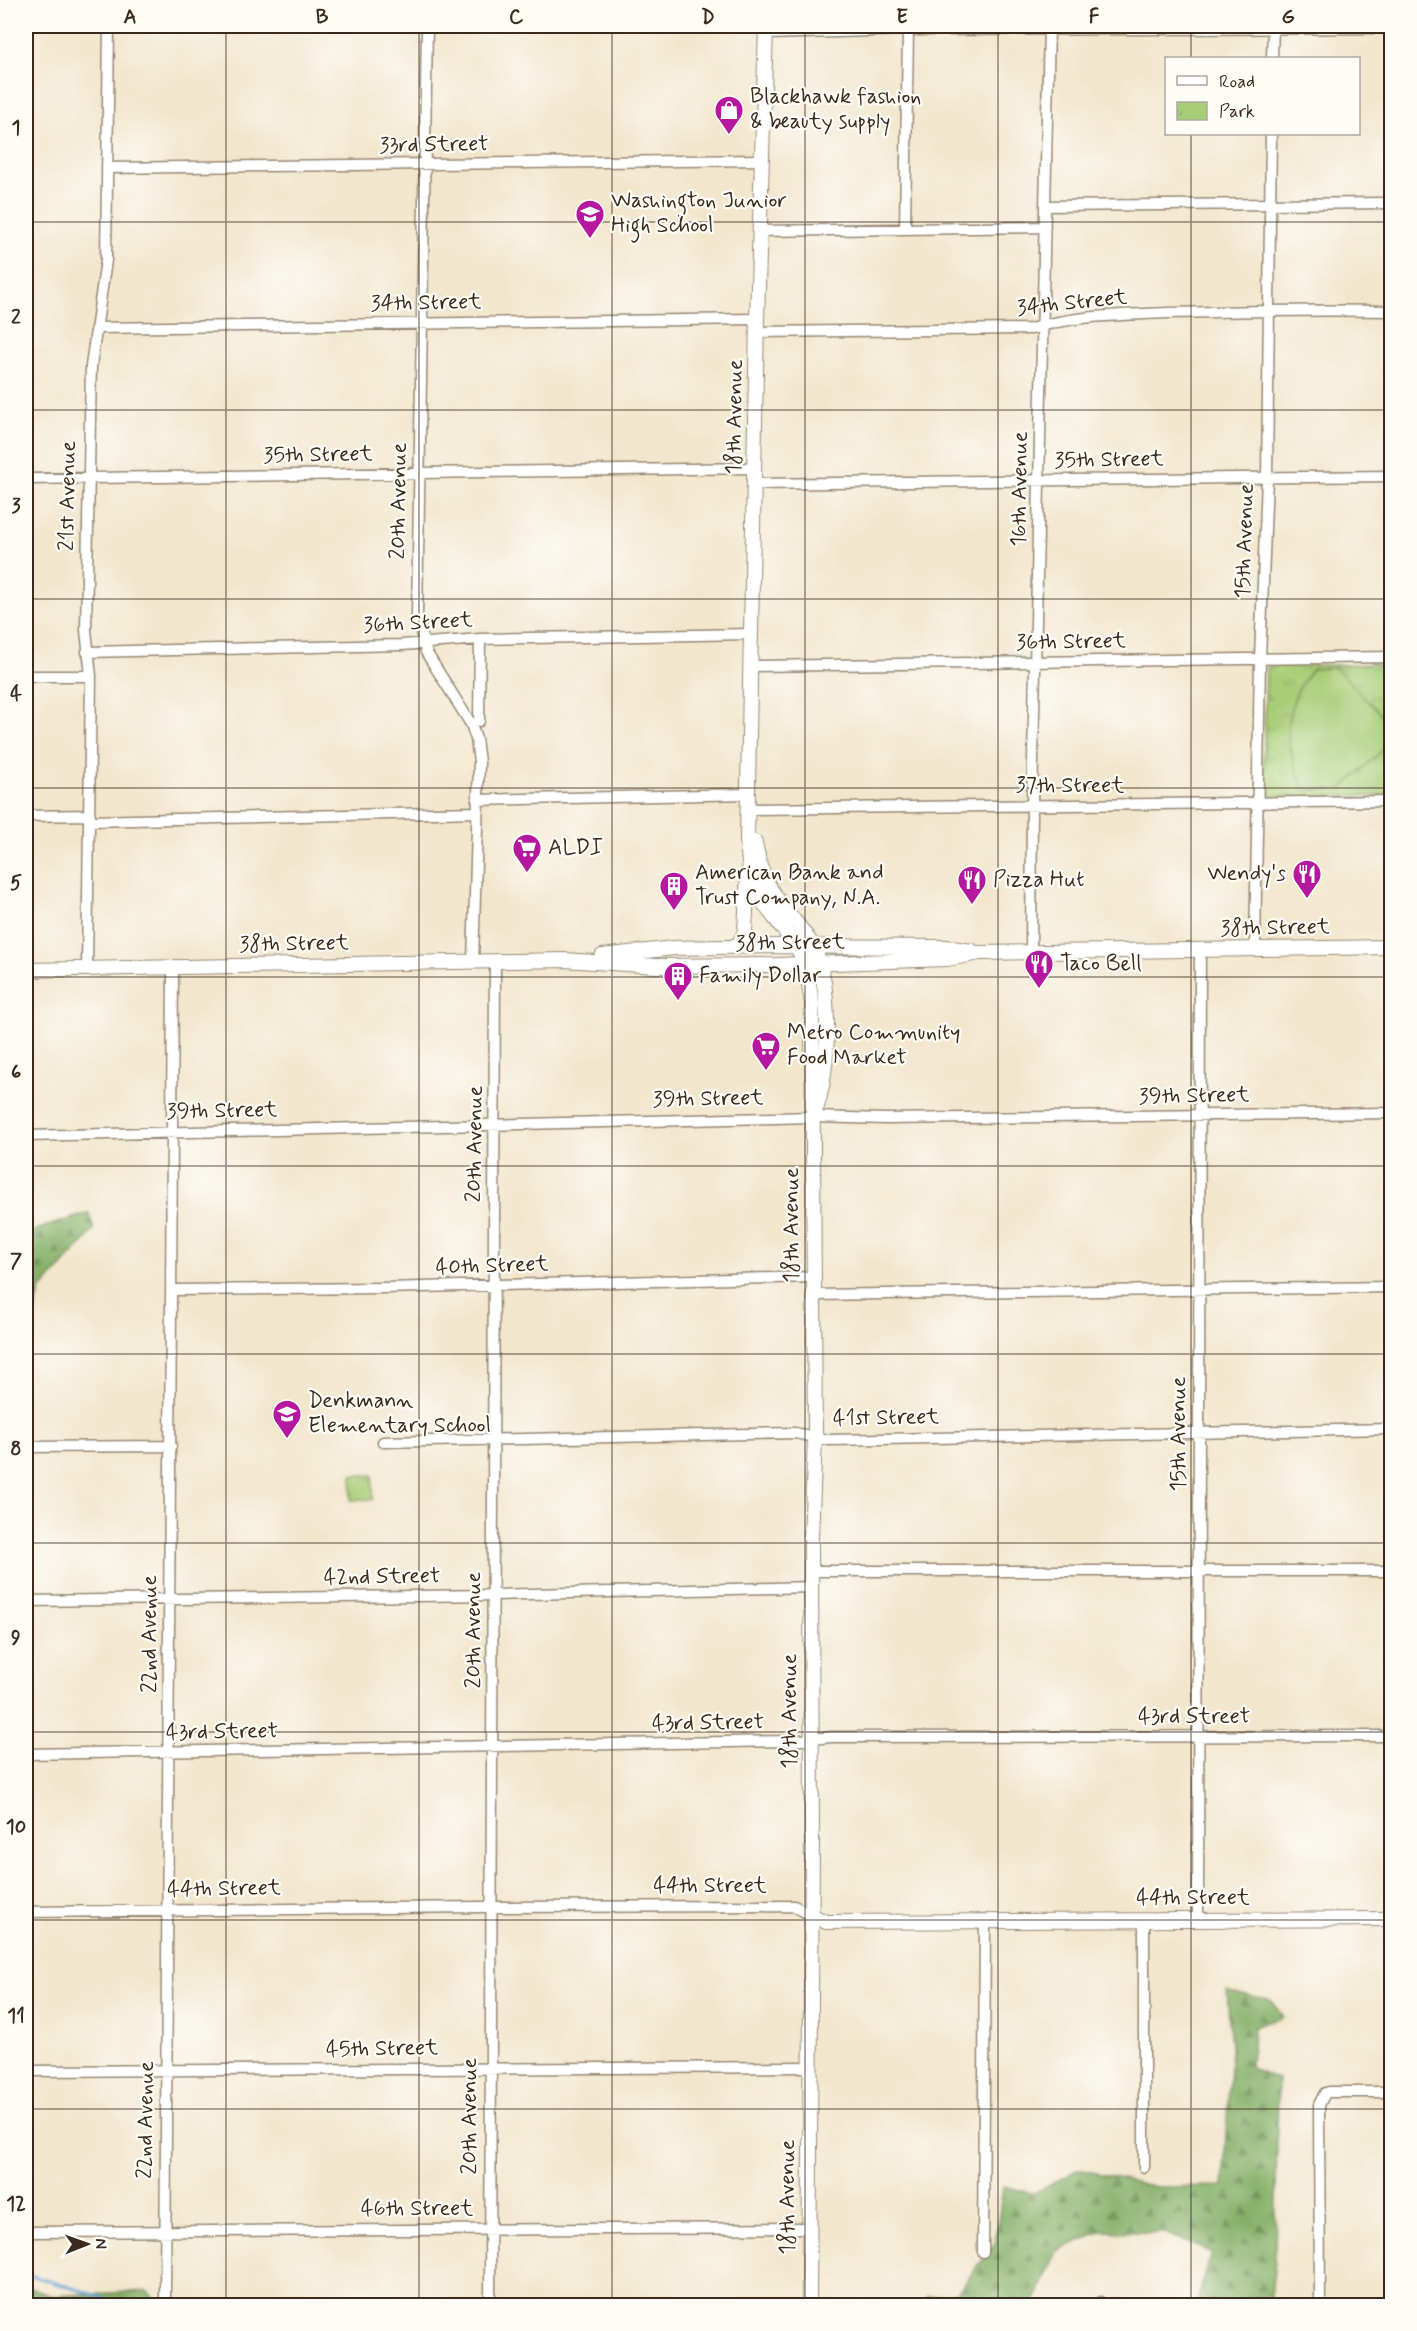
<svg xmlns="http://www.w3.org/2000/svg" width="1417" height="2331" font-family="Mynerve,sans-serif">
	<style>
		.forest { fill: url(#forest-firs); stroke: #606d43; stroke-width: 1.5 }
		.park { fill: url(#park-tufts); stroke: #717c4a; stroke-width: 1.5 }
		.pitch { fill: #a7cd77; stroke: #717c4a; stroke-width: 1.5 }
		.lines { fill: none; stroke-linecap: round; stroke-linejoin: round }
		.stream { stroke: #639ed3; stroke-width: 3 }
		.minor-casing { stroke: #968875; stroke-width: 13 }
		.tertiary-casing { stroke: #968875; stroke-width: 16 }
		.minor { stroke: #fff; stroke-width: 10 }
		.tertiary { stroke: #fff; stroke-width: 14 }
		.grid { fill: none; stroke: #3b2a1e; stroke-width: 1.5; stroke-opacity: 0.55 }
		.labels { text-anchor: middle; dominant-baseline: central; stroke-width: 4.5; stroke-linejoin: round; paint-order: stroke }
		.poi-label { font-size: 22px; fill: #3b2a1e; stroke: #fdfcf7; text-anchor: start }
		.street-label { font-size: 22px; fill: #3b2a1e; stroke: #fdfcf7 }
		.neatline { fill: none; stroke: #3b2a1e; stroke-width: 2 }
		.grid-label { font-size: 20px; text-anchor: middle; font-weight: bold; fill: #3b2a1e }
	</style>
	<defs>
		<pattern id="forest-firs" width="22" height="20" patternUnits="userSpaceOnUse" patternTransform="scale(1.5)"><rect width="22" height="20" fill="#85b068"/><path d="M5 1l3.5 6h-7zM16 11l3.5 6h-7z" fill="#6e8f55"/></pattern>
		<pattern id="park-tufts" width="24" height="20" patternUnits="userSpaceOnUse" patternTransform="scale(1.5)"><rect width="24" height="20" fill="#a7cd77"/><path d="M3 7l-1-3M5 7V3M7 7l1-3M15 17l-1-3M17 17v-4M19 17l1-3" fill="none" stroke="#91b066"/></pattern>
	</defs>
	<rect width="100%" height="100%" fill="#fdfcf7"/>
	<filter id="ink" filterUnits="userSpaceOnUse"><feTurbulence type="fractalNoise" baseFrequency=".0167" numOctaves="2"/><feDisplacementMap in="SourceGraphic" scale="12" xChannelSelector="R" yChannelSelector="G"/><feConvolveMatrix kernelMatrix="1 2 1 2 8 2 1 2 1" color-interpolation-filters="sRGB"/></filter>
	<filter id="wash" filterUnits="userSpaceOnUse"><feTurbulence type="fractalNoise" baseFrequency=".008" numOctaves="4" result="noise"/><feDisplacementMap in="SourceGraphic" scale="24" xChannelSelector="R" yChannelSelector="G"/><feGaussianBlur stdDeviation="1.35" result="paint"/><feColorMatrix in="noise" values="0 0 0 0 0 0 0 0 0 0 0 0 0 0 0 0 0 1.4 0 .05"/><feComposite in="paint" operator="in"/></filter>
	<g filter="url(#wash)">
		<rect width="100%" height="100%" fill="#f2e6cc"/>
		<path class="forest" d="M89,1213L94,1230L40,1291L26,1346V1235L41,1228Z
			M1227,1991L1271,2000L1283,2017L1253,2027L1251,2068L1278,2079L1275,2261L1270,2305H1196L1212,2252L1164,2233L1101,2231L1057,2251L1033,2305L926,2306V2297L957,2293L995,2244L1003,2187L1034,2193L1079,2169L1156,2187L1223,2186L1231,2048Z
			M26,2284L27,2287L52,2296L147,2291L161,2305H26Z"/>
		<path class="park" d="M1391,664V796H1266L1263,788L1266,670L1269,666Z
			M352,1475H373V1499L351,1500Z"/>
		<path class="pitch" d="M1336,668L1391,725V742L1341,789L1304,790C1284,743 1279,712 1312,669Z"/>
		<g class="lines">
			<path class="stream" d="M26,2274L95,2295L123,2306"/>
		</g>
	</g>
	<g filter="url(#ink)">
		<g class="lines">
			<g class="minor-casing">
				<path id="minor" d="M427,26L417,616L426,652L471,724L476,739L479,762L473,961
					M766,34L908,30L1392,28
					M1272,58L1273,26
					M107,168L761,160
					M1045,206L1392,203
					M905,229L908,30
					M760,231L1045,227
					M96,328L757,319
					M757,332L1031,329C1074,315 1122,315 1167,313C1242,311 1317,310 1392,311
					M26,479L755,468
					M754,484L1392,476
					M87,652L402,645L480,639L751,634
					M750,666L1392,657
					M26,676H91
					M479,721L480,639
					M477,800L749,794
					M749,809L1392,801
					M26,816L90,815
					M90,821L477,812
					M1255,949L1260,659L1267,478L1271,134
					M1031,953L1032,805L1049,26
					M87,969L91,676L86,630L91,366L106,260L109,26
					M26,1136L813,1117L886,1119L1392,1113
					M172,1290L385,1288L813,1277
					M813,1295L1392,1287
					M383,1442L795,1433L829,1440L1392,1429
					M26,1447L171,1446
					M812,1571H1392
					M26,1601L493,1595L811,1587
					M26,1754L791,1741L832,1737L1392,1736
					M26,1912L483,1907L794,1906L811,1915
					M1198,1919L1200,950
					M26,2071L810,2067
					M1144,2167V1920
					M26,2232L809,2228
					M983,2252L985,1920
					M490,2300L495,961
					M165,2301L173,968
					M1100,2306V2302
					M1320,2306L1319,2105L1325,2093L1329,2092H1392"/>
			</g>
			<g class="tertiary-casing">
				<path id="tertiary" d="M766,26L757,319L747,840L749,863L758,896L796,946L806,964L812,1004L815,1438L811,1538L812,1848L809,2306
					M755,842C758,858 761,872 769,886C780,907 800,924 812,945C833,981 830,1074 815,1112
					M731,947L739,944L745,931L748,871
					M602,956L674,948L774,946L946,947L972,951
					M26,970L564,960L656,966L777,965L947,959L980,953L1392,947
					M811,1915L826,1922L1392,1919"/>
			</g>
			<use href="#minor" class="minor"/>
			<use href="#tertiary" class="tertiary"/>
		</g>
	</g>
	<path class="grid" d="M226,26V2306M419,26V2306M612,26V2306M805,26V2306M998,26V2306M1191,26V58M1191,134V2306M26,222H1392M26,410H1392M26,599H1392M26,788H1392M26,977H1392M26,1166H1392M26,1354H1392M26,1543H1392M26,1732H1392M26,1920H1392M26,2109H1392"/>
	<defs>
		<g id="shop-pin" transform="scale(1.5)"><path d="M0 17L-7.5 6A9.5 9.5 0 1 1 7.5 6Z" fill="#b5179e" stroke="#fdfcf7"/><path d="M-5-2.5h2.3a2.7 3.5 0 0 1 5.4 0H5L5.5 6h-11ZM-1.5-2.5h3a1.5 2.3 0 0 0-3 0Z" fill="#fff"/></g>
		<g id="school-pin" transform="scale(1.5)"><path d="M0 17L-7.5 6A9.5 9.5 0 1 1 7.5 6Z" fill="#b5179e" stroke="#fdfcf7"/><path d="M0-5L7-2L0 1L-7-2ZM-4 1L0 2.5L4 1V4Q0 6-4 4Z" fill="#fff"/></g>
		<g id="supermarket-pin" transform="scale(1.5)"><path d="M0 17L-7.5 6A9.5 9.5 0 1 1 7.5 6Z" fill="#b5179e" stroke="#fdfcf7"/><path d="M-6-5.5h2.5l.6 2H6L4.5 2H-2.5L-4.4-4H-6ZM-1.5 3.2a1.3 1.3 0 1 0 .1 0ZM3 3.2a1.3 1.3 0 1 0 .1 0Z" fill="#fff"/></g>
		<g id="restaurant-pin" transform="scale(1.5)"><path d="M0 17L-7.5 6A9.5 9.5 0 1 1 7.5 6Z" fill="#b5179e" stroke="#fdfcf7"/><path d="M-5-6h1v4h1v-4h1v4h1v-4h1v5L-1.5 .5V6h-2V.5L-5-1ZM5-6V6H3V1.5H1.5Q1.5-4 5-6Z" fill="#fff"/></g>
		<g id="building-pin" transform="scale(1.5)"><path d="M0 17L-7.5 6A9.5 9.5 0 1 1 7.5 6Z" fill="#b5179e" stroke="#fdfcf7"/><path d="M-4-6H4V6H1V3H-1V6H-4ZM-2.5-4.3h1.7v1.8h-1.7ZM.8-4.3h1.7v1.8H.8ZM-2.5-1h1.7V.8h-1.7ZM.8-1h1.7V.8H.8Z" fill="#fff"/></g>
	</defs>
	<g fill-rule="evenodd">
		<use href="#shop-pin" x="729" y="110"/>
		<use href="#school-pin" x="590" y="214"/>
		<use href="#supermarket-pin" x="527" y="848"/>
		<use href="#restaurant-pin" x="1307" y="874"/>
		<use href="#restaurant-pin" x="972" y="880"/>
		<use href="#building-pin" x="674" y="886"/>
		<use href="#restaurant-pin" x="1039" y="964"/>
		<use href="#building-pin" x="678" y="976"/>
		<use href="#supermarket-pin" x="766" y="1046"/>
		<use href="#school-pin" x="287" y="1414"/>
	</g>
	<g class="labels">
		<g class="poi-label">
			<text x="750" y="97">Blackhawk fashion<tspan x="750" dy="25">&amp; beauty supply</tspan></text>
			<text x="611" y="201">Washington Junior<tspan x="611" dy="25">High School</tspan></text>
			<text x="548" y="848">ALDI</text>
			<text x="695" y="873">American Bank and<tspan x="695" dy="25">Trust Company, N.A.</tspan></text>
			<text x="1286" y="874" text-anchor="end">Wendy's</text>
			<text x="993" y="880">Pizza Hut</text>
			<text x="1060" y="964">Taco Bell</text>
			<text x="699" y="976">Family Dollar</text>
			<text x="787" y="1033">Metro Community<tspan x="787" dy="25">Food Market</tspan></text>
			<text x="308" y="1401">Denkmann<tspan x="308" dy="25">Elementary School</tspan></text>
		</g>
		<g class="street-label">
			<text transform="translate(434 145) rotate(-1)">33rd Street</text>
			<text transform="translate(426 303) rotate(-1)">34th Street</text>
			<text transform="translate(1072 303) rotate(-6)">34th Street</text>
			<text transform="translate(735 417) rotate(-89)">18th Avenue</text>
			<text transform="translate(318 455) rotate(-1)">35th Street</text>
			<text transform="translate(1109 460) rotate(-1)">35th Street</text>
			<text transform="translate(1020 489) rotate(-89)">16th Avenue</text>
			<text transform="translate(68 496) rotate(-89)">21st Avenue</text>
			<text transform="translate(399 501) rotate(-89)">20th Avenue</text>
			<text transform="translate(1245 541) rotate(-88)">15th Avenue</text>
			<text transform="translate(418 623) rotate(-3)">36th Street</text>
			<text transform="translate(1071 642) rotate(-1)">36th Street</text>
			<text x="1070" y="786">37th Street</text>
			<text transform="translate(1275 928) rotate(-1)">38th Street</text>
			<text transform="translate(790 943) rotate(-1)">38th Street</text>
			<text transform="translate(294 944) rotate(-1)">38th Street</text>
			<text transform="translate(1194 1096) rotate(-1)">39th Street</text>
			<text transform="translate(708 1099) rotate(-1)">39th Street</text>
			<text transform="translate(222 1111) rotate(-1)">39th Street</text>
			<text transform="translate(475 1144) rotate(-89)">20th Avenue</text>
			<text transform="translate(792 1225) rotate(-90)">18th Avenue</text>
			<text transform="translate(492 1266) rotate(-2)">40th Street</text>
			<text transform="translate(886 1418) rotate(-1)">41st Street</text>
			<text transform="translate(1179 1434) rotate(-90)">15th Avenue</text>
			<text transform="translate(382 1577) rotate(-1)">42nd Street</text>
			<text transform="translate(474 1630) rotate(-90)">20th Avenue</text>
			<text transform="translate(150 1634) rotate(-90)">22nd Avenue</text>
			<text transform="translate(790 1711) rotate(-90)">18th Avenue</text>
			<text x="1194" y="1717">43rd Street</text>
			<text transform="translate(708 1723) rotate(-1)">43rd Street</text>
			<text transform="translate(222 1732) rotate(-1)">43rd Street</text>
			<text x="710" y="1886">44th Street</text>
			<text transform="translate(224 1889) rotate(-1)">44th Street</text>
			<text x="1193" y="1898">44th Street</text>
			<text transform="translate(382 2049) rotate(-1)">45th Street</text>
			<text transform="translate(470 2116) rotate(-90)">20th Avenue</text>
			<text transform="translate(146 2120) rotate(-89)">22nd Avenue</text>
			<text transform="translate(788 2197) rotate(-90)">18th Avenue</text>
			<text x="417" y="2209">46th Street</text>
		</g>
	</g>
	<rect width="1417" height="2331" fill="none" stroke="#fdfcf7" stroke-width="66"/>
	<rect x="1165" y="57" width="195" height="78" fill="#fdfcf7" stroke="#afa8a0" stroke-width="1.5"/>
	<rect x="1177" y="76" width="30" height="9" fill="#ffffff" stroke="#afa8a0" stroke-width="1.5"/>
	<text x="1219" y="87" font-size="18" fill="#3b2a1e">Road</text>
	<rect x="1177" y="102" width="30" height="18" fill="url(#park-tufts)" stroke="#afa8a0" stroke-width="1.5"/>
	<text x="1219" y="117" font-size="18" fill="#3b2a1e">Park</text>
	<g transform="translate(87 2244) rotate(89)" stroke="#fdfcf7" stroke-width="4.5" paint-order="stroke">
	<path d="M0-4.5L10 22L0 15L-10 22Z" fill="#3b2a1e"/>
	<text y="-9" font-size="16" font-weight="bold" text-anchor="middle" fill="#3b2a1e">N</text>
	</g>
	<rect x="33" y="33" width="1351" height="2265" class="neatline"/>
	<g class="grid-label">
		<text x="130" y="23">A</text>
		<text x="322" y="23">B</text>
		<text x="516" y="23">C</text>
		<text x="708" y="23">D</text>
		<text x="902" y="23">E</text>
		<text x="1094" y="23">F</text>
		<text x="1288" y="23">G</text>
		<text x="16" y="134">1</text>
		<text x="16" y="323">2</text>
		<text x="16" y="512">3</text>
		<text x="16" y="700">4</text>
		<text x="16" y="889">5</text>
		<text x="16" y="1078">6</text>
		<text x="16" y="1267">7</text>
		<text x="16" y="1455">8</text>
		<text x="16" y="1644">9</text>
		<text x="16" y="1833">10</text>
		<text x="16" y="2022">11</text>
		<text x="16" y="2210">12</text>
	</g>
</svg>
